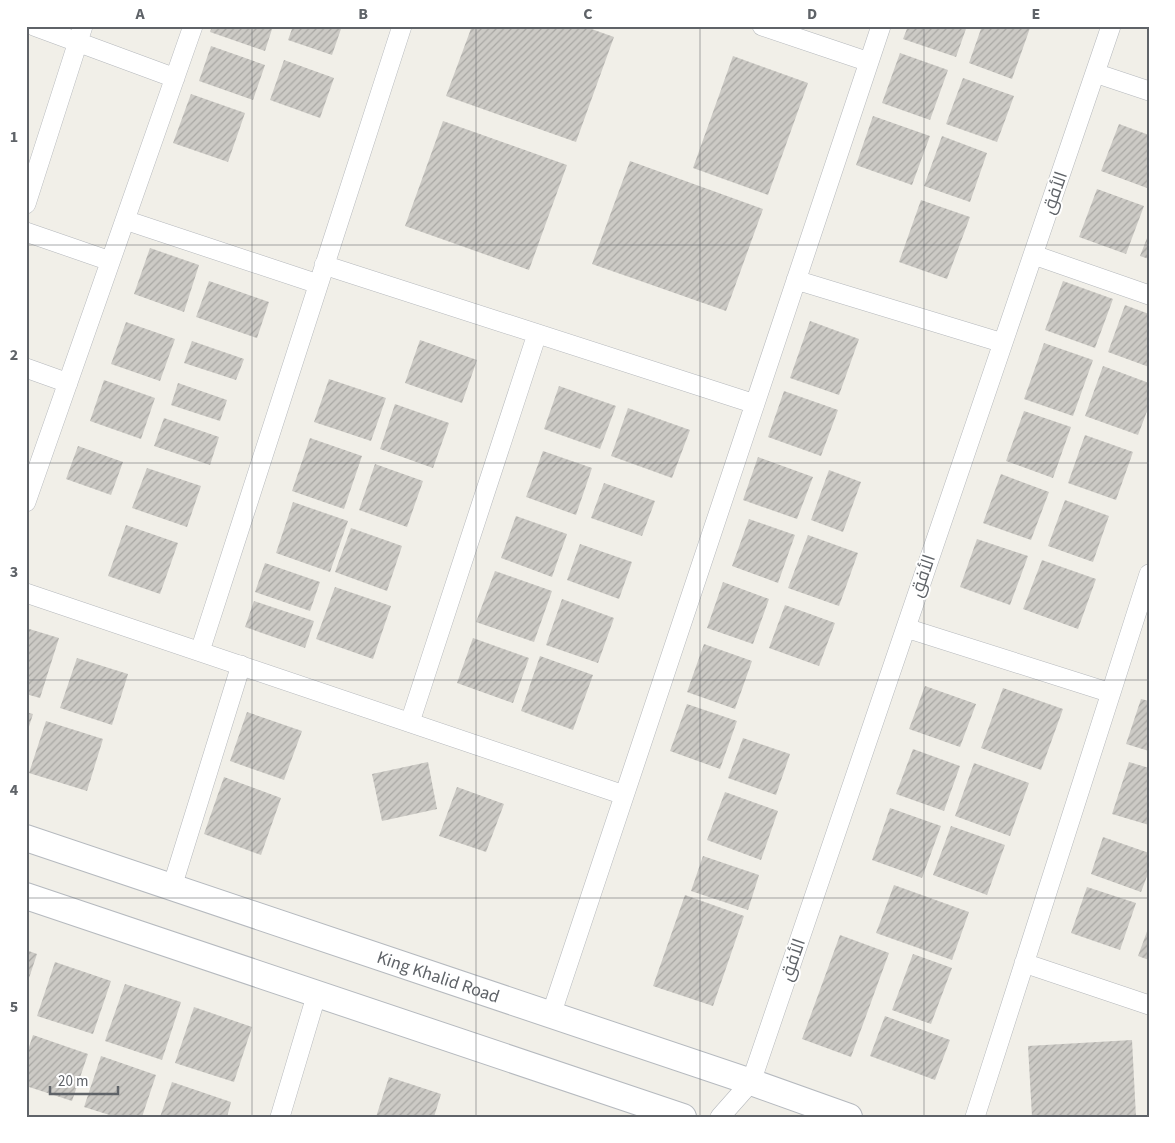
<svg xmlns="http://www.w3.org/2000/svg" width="1175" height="1143" font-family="'Source Sans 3',Cairo,sans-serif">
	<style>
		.building { fill: url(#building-hatch) }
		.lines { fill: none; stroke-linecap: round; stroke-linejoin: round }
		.street-casing { stroke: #b5b8bc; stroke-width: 20 }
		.secondary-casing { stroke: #b6babf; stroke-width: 28 }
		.street { stroke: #fff; stroke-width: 19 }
		.secondary { stroke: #fff; stroke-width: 26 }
		.grid { fill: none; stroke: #5f6368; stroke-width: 1; stroke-opacity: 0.55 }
		.labels { text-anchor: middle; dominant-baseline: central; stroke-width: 4; stroke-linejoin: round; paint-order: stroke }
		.street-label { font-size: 18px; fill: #5f6368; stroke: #fff }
		.neatline { fill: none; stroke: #5f6368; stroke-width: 2 }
		.grid-label { font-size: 16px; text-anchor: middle; font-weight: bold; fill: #5f6368 }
	</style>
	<defs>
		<pattern id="building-hatch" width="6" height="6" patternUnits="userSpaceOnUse" patternTransform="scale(1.25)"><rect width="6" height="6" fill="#cccac5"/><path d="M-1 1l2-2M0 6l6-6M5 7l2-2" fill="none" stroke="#a9a8a4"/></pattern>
	</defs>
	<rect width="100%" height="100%" fill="#f1efe8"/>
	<path class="building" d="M212,26H273L265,51L210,32Z
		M293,26H342L332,55L288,40Z
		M472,26H583L614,37L576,142L446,96Z
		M908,26H967L956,57L903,39Z
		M982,26H1024L1030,28L1012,79L969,63Z
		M211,46L265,65L253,100L199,81Z
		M900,53L948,70L930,120L882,103Z
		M733,56L808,83L768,195L693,168Z
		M284,60L334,78L320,118L270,100Z
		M963,78L1014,96L997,142L946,124Z
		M191,94L245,113L228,162L173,143Z
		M873,116L930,136L912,185L856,165Z
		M443,121L567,165L529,270L405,226Z
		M1119,124L1149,135V184L1147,188L1101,171Z
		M942,136L987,153L970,202L924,186Z
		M630,161L763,209L726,311L592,264Z
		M1097,189L1144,206L1126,254L1079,237Z
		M921,200L970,217L947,279L899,262Z
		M1149,233V259L1140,256Z
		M150,248L199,265L184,312L134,294Z
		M209,281L269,302L257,338L196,317Z
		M1063,281L1113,299L1095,348L1045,330Z
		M1125,305L1149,314V367L1108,352Z
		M810,321L859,339L839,395L790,378Z
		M126,322L175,339L160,381L111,364Z
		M420,340L477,360L462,403L405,383Z
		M192,341L244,359L236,380L184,363Z
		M1044,343L1093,360L1073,416L1024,399Z
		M1103,366L1149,383V406L1138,435L1085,416Z
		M329,379L386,398L371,441L314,422Z
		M104,380L155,398L141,439L90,421Z
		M178,383L227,400L220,421L171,405Z
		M559,386L616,406L600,449L544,429Z
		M784,391L838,410L821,456L768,437Z
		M395,404L449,423L433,468L380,449Z
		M628,408L690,430L672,478L611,456Z
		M1024,411L1071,427L1053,478L1006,461Z
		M164,418L219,437L210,465L154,446Z
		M1085,435L1133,452L1116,500L1068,483Z
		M310,438L362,456L344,509L292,491Z
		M78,446L123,462L111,495L66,479Z
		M543,451L592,468L576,515L526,497Z
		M758,457L813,477L797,519L743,500Z
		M375,464L423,481L407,527L359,510Z
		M147,468L201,486L187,527L132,508Z
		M829,470L861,482L843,532L811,520Z
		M1001,474L1049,492L1031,540L983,523Z
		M604,483L655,501L642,536L591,518Z
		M1065,500L1109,516L1093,562L1048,546Z
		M293,502L348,521L330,572L276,553Z
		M516,516L567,534L552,577L501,558Z
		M749,519L795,535L778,583L732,566Z
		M126,525L178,543L160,594L108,576Z
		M351,528L402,546L387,591L335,572Z
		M808,535L858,553L839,606L788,588Z
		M977,539L1028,556L1010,605L960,587Z
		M580,544L632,562L619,599L567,580Z
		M1042,560L1096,579L1078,629L1023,609Z
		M265,563L320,582L310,611L255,592Z
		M495,571L552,591L534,642L476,622Z
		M723,582L769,599L753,644L707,628Z
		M335,587L391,606L373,659L316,639Z
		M562,599L614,618L598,663L546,645Z
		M254,601L314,621L305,648L245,627Z
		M785,605L835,623L819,666L769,648Z
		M26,628L59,638L40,698L26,694Z
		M473,638L529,658L513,703L457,683Z
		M704,644L752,661L735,709L687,692Z
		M540,656L593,675L573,730L521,711Z
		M77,658L128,674L112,725L60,708Z
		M925,686L976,704L960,747L909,729Z
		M1003,688L1063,709L1041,770L981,748Z
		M1141,699L1149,701V751L1126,744Z
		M687,704L737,721L720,769L670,751Z
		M26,712L33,714L27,733H26Z
		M247,712L302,731L284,780L230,761Z
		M46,721L103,739L87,791L29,773Z
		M743,738L790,754L776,795L728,778Z
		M913,749L960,766L944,811L896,794Z
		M428,762L437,809L382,821L372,774Z
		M1129,762L1149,768V825L1112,814Z
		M974,763L1029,783L1010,836L955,816Z
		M224,777L281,798L261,855L204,834Z
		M457,787L504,804L486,852L439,836Z
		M725,792L778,811L761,860L707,840Z
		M890,808L941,826L922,878L872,860Z
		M951,826L1005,845L987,895L933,875Z
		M1103,837L1149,853V871L1141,892L1091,874Z
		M703,856L759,875L748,910L691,891Z
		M894,885L969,912L952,960L876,933Z
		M1087,887L1136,903L1120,950L1071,933Z
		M685,895L744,916L713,1006L653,986Z
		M1149,926V960L1138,956Z
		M840,935L889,953L851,1057L802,1039Z
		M26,950L37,954L27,984H26Z
		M913,954L952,968L931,1024L892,1010Z
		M55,962L111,981L93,1034L37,1016Z
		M125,984L181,1002L162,1060L105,1041Z
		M194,1007L252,1027L234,1082L175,1063Z
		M885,1016L950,1040L935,1080L870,1056Z
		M33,1035L88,1054L72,1101L26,1086V1056Z
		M1132,1040L1136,1117H1032L1028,1046Z
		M101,1056L156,1075L142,1117H116L84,1107Z
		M389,1077L441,1094L434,1117H376Z
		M172,1082L231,1102L227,1117H160Z"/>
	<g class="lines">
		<g class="street-casing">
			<path id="street" d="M34,26L175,78
				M762,26L869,62
				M1095,73L1149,91
				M26,204L83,26
				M125,220L318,284
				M26,232L110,261
				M1034,255L1149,295
				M324,265L755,404
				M796,280L1003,343
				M26,368L68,383
				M26,502L193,26
				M26,593L624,795
				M906,628L1111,693
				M200,651L402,26
				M410,722L537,334
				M172,887L241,665
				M1024,963L1149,1005
				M551,1015L881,26
				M280,1117L317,993
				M720,1117L751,1082L1111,26
				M975,1117L1149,574"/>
		</g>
		<g class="secondary-casing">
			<g id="secondary">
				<path id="s1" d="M26,838L751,1082L849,1117"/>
				<path d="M26,896L683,1117"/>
			</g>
		</g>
		<use href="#street" class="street"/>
		<use href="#secondary" class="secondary"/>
	</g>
	<path class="grid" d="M252,26V1117M476,26V1117M700,26V1117M924,26V1117M26,245H1149M26,463H1149M26,680H1149M26,898H1149"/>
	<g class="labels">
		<g class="street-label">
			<text transform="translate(1055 193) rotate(-71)">الأفق</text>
			<text transform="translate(923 576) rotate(-71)">الأفق</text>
			<text transform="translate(793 960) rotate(-71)">الأفق</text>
			<text stroke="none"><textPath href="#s1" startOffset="435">King Khalid Road</textPath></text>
		</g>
	</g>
	<rect width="1175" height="1143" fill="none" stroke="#ffffff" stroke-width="55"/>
	<path d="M50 1086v8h68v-8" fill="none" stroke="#5f6368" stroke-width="2.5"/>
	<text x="58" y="1086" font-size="15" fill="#5f6368" stroke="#ffffff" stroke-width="4" paint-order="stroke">20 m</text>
	<rect x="28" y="28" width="1120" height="1088" class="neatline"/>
	<g class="grid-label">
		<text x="140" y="19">A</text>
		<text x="363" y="19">B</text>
		<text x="588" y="19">C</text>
		<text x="812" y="19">D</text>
		<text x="1036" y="19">E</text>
		<text x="14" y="142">1</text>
		<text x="14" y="360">2</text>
		<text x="14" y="577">3</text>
		<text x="14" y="795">4</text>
		<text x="14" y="1012">5</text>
	</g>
</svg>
